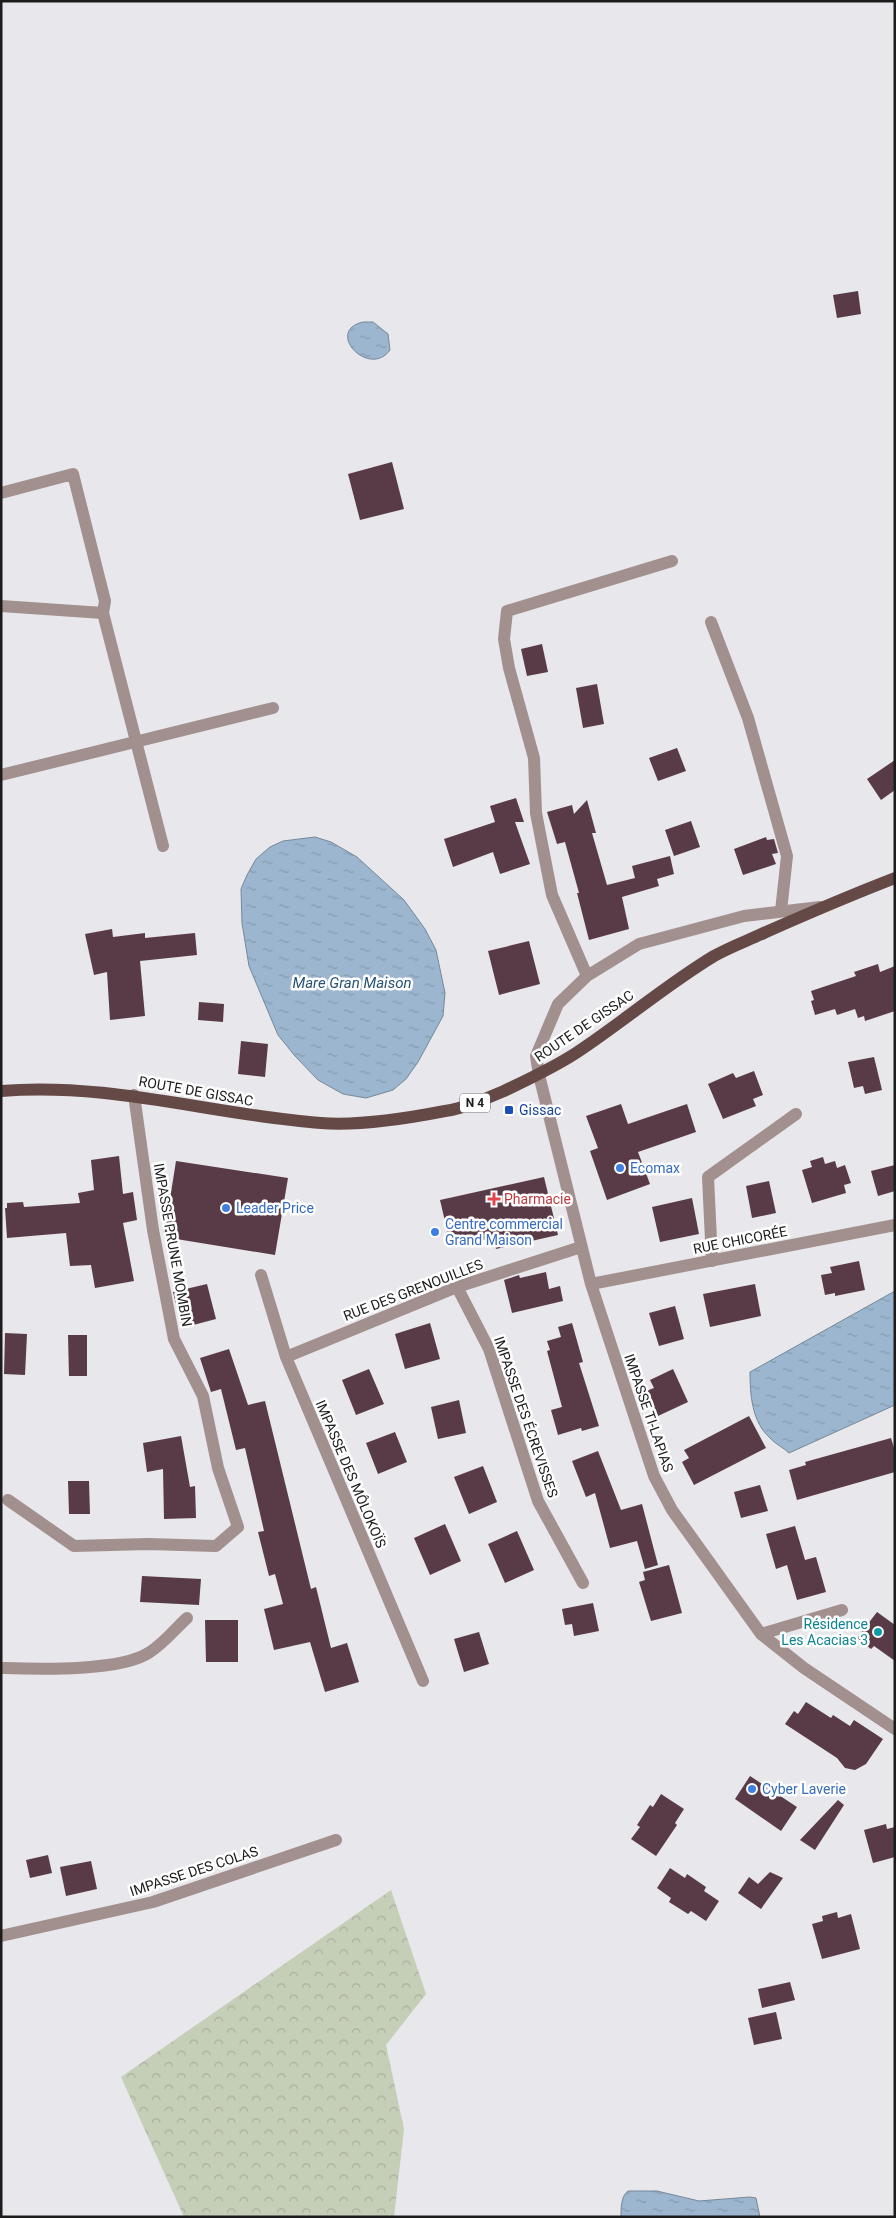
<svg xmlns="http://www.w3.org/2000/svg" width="896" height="2218" font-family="Roboto,sans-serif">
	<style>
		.forest { fill: url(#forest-crowns) }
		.water { fill: url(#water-ripples); stroke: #758899 }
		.building { fill: #593b48 }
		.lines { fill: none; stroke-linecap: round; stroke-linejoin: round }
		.minor { stroke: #a1908e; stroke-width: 12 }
		.primary { stroke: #654947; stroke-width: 12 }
		.transit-dot { fill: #1a4fb4; stroke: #fff; stroke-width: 2 }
		.shop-dot { fill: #3f7fe0; stroke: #fff; stroke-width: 2 }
		.health-dot { fill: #e0444e; stroke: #fff; stroke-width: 2 }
		.culture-dot { fill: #0f9aa8; stroke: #fff; stroke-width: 2 }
		.labels { text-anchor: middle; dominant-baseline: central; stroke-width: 5; stroke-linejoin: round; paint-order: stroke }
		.shield { fill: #fff; stroke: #606061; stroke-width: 1 }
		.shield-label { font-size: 12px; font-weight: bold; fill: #1c1c1d }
		.street-label { font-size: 14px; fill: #1c1c1d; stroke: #fff }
		.transit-label { font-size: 14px; fill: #164399; stroke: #fff; text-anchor: start }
		.shop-label { font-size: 14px; fill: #366cbe; stroke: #fff; text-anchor: start }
		.health-label { font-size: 14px; fill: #be3a42; stroke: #fff; text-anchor: start }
		.culture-label { font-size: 14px; fill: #0d838f; stroke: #fff; text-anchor: end }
		.water-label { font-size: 15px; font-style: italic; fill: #255275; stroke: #fff }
	</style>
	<defs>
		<pattern id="forest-crowns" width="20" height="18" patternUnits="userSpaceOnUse" patternTransform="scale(1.25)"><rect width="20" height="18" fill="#c5ceb7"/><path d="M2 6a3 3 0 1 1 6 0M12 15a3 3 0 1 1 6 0" fill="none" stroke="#a9b09d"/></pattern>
		<pattern id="water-ripples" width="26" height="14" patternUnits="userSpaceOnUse" patternTransform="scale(1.25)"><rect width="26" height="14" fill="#9bb6ce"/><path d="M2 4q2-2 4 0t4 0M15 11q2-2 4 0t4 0" fill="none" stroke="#859cb0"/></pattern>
	</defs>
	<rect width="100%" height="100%" fill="#e8e7eb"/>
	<path class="forest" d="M391,1890L426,1994L386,2045L404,2129L394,2217H184L121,2077Z"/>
	<path class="water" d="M363,322H373L388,334L390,350C369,379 324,331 363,322Z
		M315,837L331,842L357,857L404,900L425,929L436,950L445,993L443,1016L418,1062L406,1079L393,1090L366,1098L343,1094L318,1080L295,1056L278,1035L249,966L242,923L241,889L247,875L256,859L270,847L283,841Z
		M895,1291V1405L789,1453C783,1447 775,1444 770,1438C752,1422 750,1395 750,1372Z
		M628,2191H657L699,2201L750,2197L756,2198L760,2217H621C621,2208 621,2196 628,2191Z"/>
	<path class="building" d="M858,291L861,314L837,318L833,295Z
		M392,462L404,509L360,520L348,474Z
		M542,644L548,672L527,676L521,649Z
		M597,684L604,724L583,728L576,688Z
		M677,748L686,771L658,781L649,758Z
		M895,760V790L881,800L867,779Z
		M516,798L524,822H515L530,864L500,874L493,852L453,867L444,839L495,822L490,806Z
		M587,800L596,833H592L607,885L635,878L632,866L670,856L674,874L657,879L659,886L622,897L629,929L589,940L577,893H579L565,842L557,844L547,812L572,805L574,814Z
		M691,821L700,847L674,856L665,830Z
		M766,837L767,840L774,839L778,853L772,854L776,864L743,875L734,849Z
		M112,929L113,937L145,933V938L195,933L197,955L140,961L145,1016L110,1020L107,972L94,975L85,934Z
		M529,941L540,984L499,995L488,951Z
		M878,964L880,972L895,966V1011L865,1021L864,1016L858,1018L855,1009L837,1015L835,1009L815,1015L811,1001L814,1000L811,991L856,976L854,972Z
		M199,1002L224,1004L223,1022L198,1020Z
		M241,1041L268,1044L265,1077L238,1074Z
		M874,1057L882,1090L865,1094L863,1086L854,1088L848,1062Z
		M754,1071L763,1095L753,1099L756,1106L723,1119L708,1084L733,1073L736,1078Z
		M621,1104L628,1124L687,1104L696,1132L638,1152L650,1184L607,1200L590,1151L598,1148L586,1116Z
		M119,1156L123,1194L133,1192L137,1220L123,1223L134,1281L95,1288L91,1265L70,1266L66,1233L7,1238L5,1208H7V1203L23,1202L24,1207L80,1203L78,1193L94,1190L91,1160Z
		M823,1157L825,1164L835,1161L837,1168L845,1165L851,1183L844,1185L846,1193L812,1203L802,1170L812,1167L810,1161Z
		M176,1161L288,1178L275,1255L164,1237Z
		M895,1165V1191L878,1196L871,1171Z
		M544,1177L558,1235L496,1249L493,1238L451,1247L440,1200Z
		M769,1181L776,1213L752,1218L746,1186Z
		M692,1198L699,1234L660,1242L652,1207Z
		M859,1261L865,1290L835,1296V1293L825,1295L821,1275L832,1273L830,1267Z
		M546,1272L549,1289L560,1286L563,1301L512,1313L504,1280L519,1275L520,1278Z
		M207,1284L216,1319L182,1328L173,1292Z
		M755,1284L761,1316L710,1327L703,1294Z
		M675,1306L684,1339L659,1346L649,1313Z
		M430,1323L440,1359L405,1369L395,1334Z
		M572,1323L583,1362L579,1363L599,1426L582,1431L581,1428L558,1435L551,1410L562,1407L547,1351L550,1350L547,1341L561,1337L558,1327Z
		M5,1333L27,1334L25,1375L4,1374Z
		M68,1335H87V1376H69Z
		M229,1349L248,1405L265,1401L311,1589L316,1587L331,1648L347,1643L359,1682L325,1692L310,1642L274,1650L264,1609L283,1604L275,1574L269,1576L258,1532L264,1531L245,1448L236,1450L221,1389L211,1392L200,1358Z
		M369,1369L384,1404L356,1415L342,1380Z
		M673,1369L688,1402L658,1416L646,1391L654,1388L650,1380Z
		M459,1400L466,1433L438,1439L431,1407Z
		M749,1416L766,1448L694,1485L682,1462L689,1458L684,1450Z
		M395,1432L407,1462L378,1474L366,1443Z
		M181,1436L190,1487L195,1486L196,1518L164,1519L163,1469L147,1472L143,1443Z
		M891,1438L895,1451V1472L797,1500L789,1470L806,1465L805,1462Z
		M598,1451L621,1510L642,1504L658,1565L645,1569L637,1541L610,1548L595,1493L586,1497L572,1461Z
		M483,1466L497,1502L469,1514L454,1477Z
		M68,1481H89L90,1514H69Z
		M760,1485L768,1511L741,1518L734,1492Z
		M445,1524L461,1561L430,1575L414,1538Z
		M795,1526L805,1560L816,1557L826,1592L797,1600L787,1565L776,1569L766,1534Z
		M517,1531L534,1570L505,1583L488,1544Z
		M669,1565L682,1613L651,1621L639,1582L645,1580L643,1572Z
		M142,1576L201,1579L199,1605L140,1602Z
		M593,1603L599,1631L574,1636L572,1624L565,1625L562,1609Z
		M877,1612L895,1625V1661L874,1646L871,1649L857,1638Z
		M205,1620H238V1662H206Z
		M479,1632L489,1664L464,1672L454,1639Z
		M806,1702L831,1718L833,1715L850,1726L854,1720L883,1739L866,1764L855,1770L845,1768L837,1758L785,1724L794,1711L798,1714Z
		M750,1776L797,1807L781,1831L735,1799Z
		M661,1794L684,1809L675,1823L677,1825L656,1856L631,1839L640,1827L637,1825L650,1805L653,1807Z
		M838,1800L844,1805L815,1850L800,1840Z
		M886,1824L887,1829L895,1827V1857L873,1863L864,1830Z
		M48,1855L52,1873L30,1878L26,1860Z
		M91,1861L97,1889L66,1896L60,1867Z
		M670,1868L685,1878L687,1874L706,1887L704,1891L719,1901L706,1921L691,1911L688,1914L669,1902L671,1898L657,1888Z
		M770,1872L783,1878L761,1909L738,1893L749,1877L758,1884Z
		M837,1912L838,1918L851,1914L860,1949L822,1959L812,1924L823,1921L822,1916Z
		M790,1982L795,2000L762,2008L758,1989Z
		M776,2012L782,2039L754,2045L748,2018Z"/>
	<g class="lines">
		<path class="minor" d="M1,493L73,474L105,601L103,613L163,846
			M1,606L103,613
			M711,622L748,718L787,856L781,911
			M1,775L273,708
			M820,907L744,916L639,944L587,976L558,1004L536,1056L539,1075L591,1284L654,1476L672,1510L761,1634L804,1668L895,1729
			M587,976L552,895L536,813L534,758L509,668L504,639L507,611L672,561
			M712,1261L708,1177L796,1114
			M261,1275L286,1357L423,1681
			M591,1284L895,1225
			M457,1287L489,1349L538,1501L583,1583
			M286,1357L457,1287L581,1247
			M8,1500L74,1546L148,1544L216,1546L238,1527L218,1468L203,1396L174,1339L153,1230L134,1095
			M761,1634L842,1610
			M1,1668C37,1669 121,1672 150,1652C164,1643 175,1629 187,1618
			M1,1936L153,1902L336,1840"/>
		<path class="primary" d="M1,1091C111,1082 213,1115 321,1123C357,1126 409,1118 445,1111C466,1108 485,1099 504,1091C529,1079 553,1068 576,1053C623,1022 666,985 714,956C730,947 749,940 766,932C809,913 851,895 895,878"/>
	</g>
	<rect class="transit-dot" x="504" y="1105" width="10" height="10" rx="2.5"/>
	<g class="shop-dot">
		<circle cx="620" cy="1168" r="5"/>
		<circle cx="226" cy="1208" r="5"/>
		<circle cx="435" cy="1232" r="5"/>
		<circle cx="752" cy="1789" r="5"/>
	</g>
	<path class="health-dot" d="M491.5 1191.5h5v5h5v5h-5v5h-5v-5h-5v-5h5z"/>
	<circle class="culture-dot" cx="878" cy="1632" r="5"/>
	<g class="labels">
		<rect class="shield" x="460" y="1093.5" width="30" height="19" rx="4"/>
		<g class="shield-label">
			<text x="475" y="1103">N 4</text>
		</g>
		<g class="street-label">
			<text transform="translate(584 1026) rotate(-34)">ROUTE DE GISSAC</text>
			<text transform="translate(196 1091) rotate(10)">ROUTE DE GISSAC</text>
			<text transform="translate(740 1240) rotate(-11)">RUE CHICORÉE</text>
			<text transform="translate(173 1245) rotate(80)">IMPASSE PRUNE MOMBIN</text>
			<text transform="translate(413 1290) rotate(-21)">RUE DES GRENOUILLES</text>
			<text transform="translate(649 1413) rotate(71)">IMPASSE TI-LAPIAS</text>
			<text transform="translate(526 1417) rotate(71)">IMPASSE DES ÉCREVISSES</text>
			<text transform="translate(351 1474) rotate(67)">IMPASSE DES MÔLOKOÏS</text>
			<text transform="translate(194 1871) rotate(-18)">IMPASSE DES COLAS</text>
		</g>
		<g class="transit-label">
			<text x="519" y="1110">Gissac</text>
		</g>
		<g class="shop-label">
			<text x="630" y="1168">Ecomax</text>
			<text x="236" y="1208">Leader Price</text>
			<text x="445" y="1224">Centre commercial<tspan x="445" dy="16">Grand Maison</tspan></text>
			<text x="762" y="1789">Cyber Laverie</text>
		</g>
		<g class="health-label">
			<text x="504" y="1199">Pharmacie</text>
		</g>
		<g class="culture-label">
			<text x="868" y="1624">Résidence<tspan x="868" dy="16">Les Acacias 3</tspan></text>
		</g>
		<g class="water-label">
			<text x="352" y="983">Mare Gran Maison</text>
		</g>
	</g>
	<rect width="896" height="2218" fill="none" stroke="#1c1c1d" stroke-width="5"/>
</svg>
